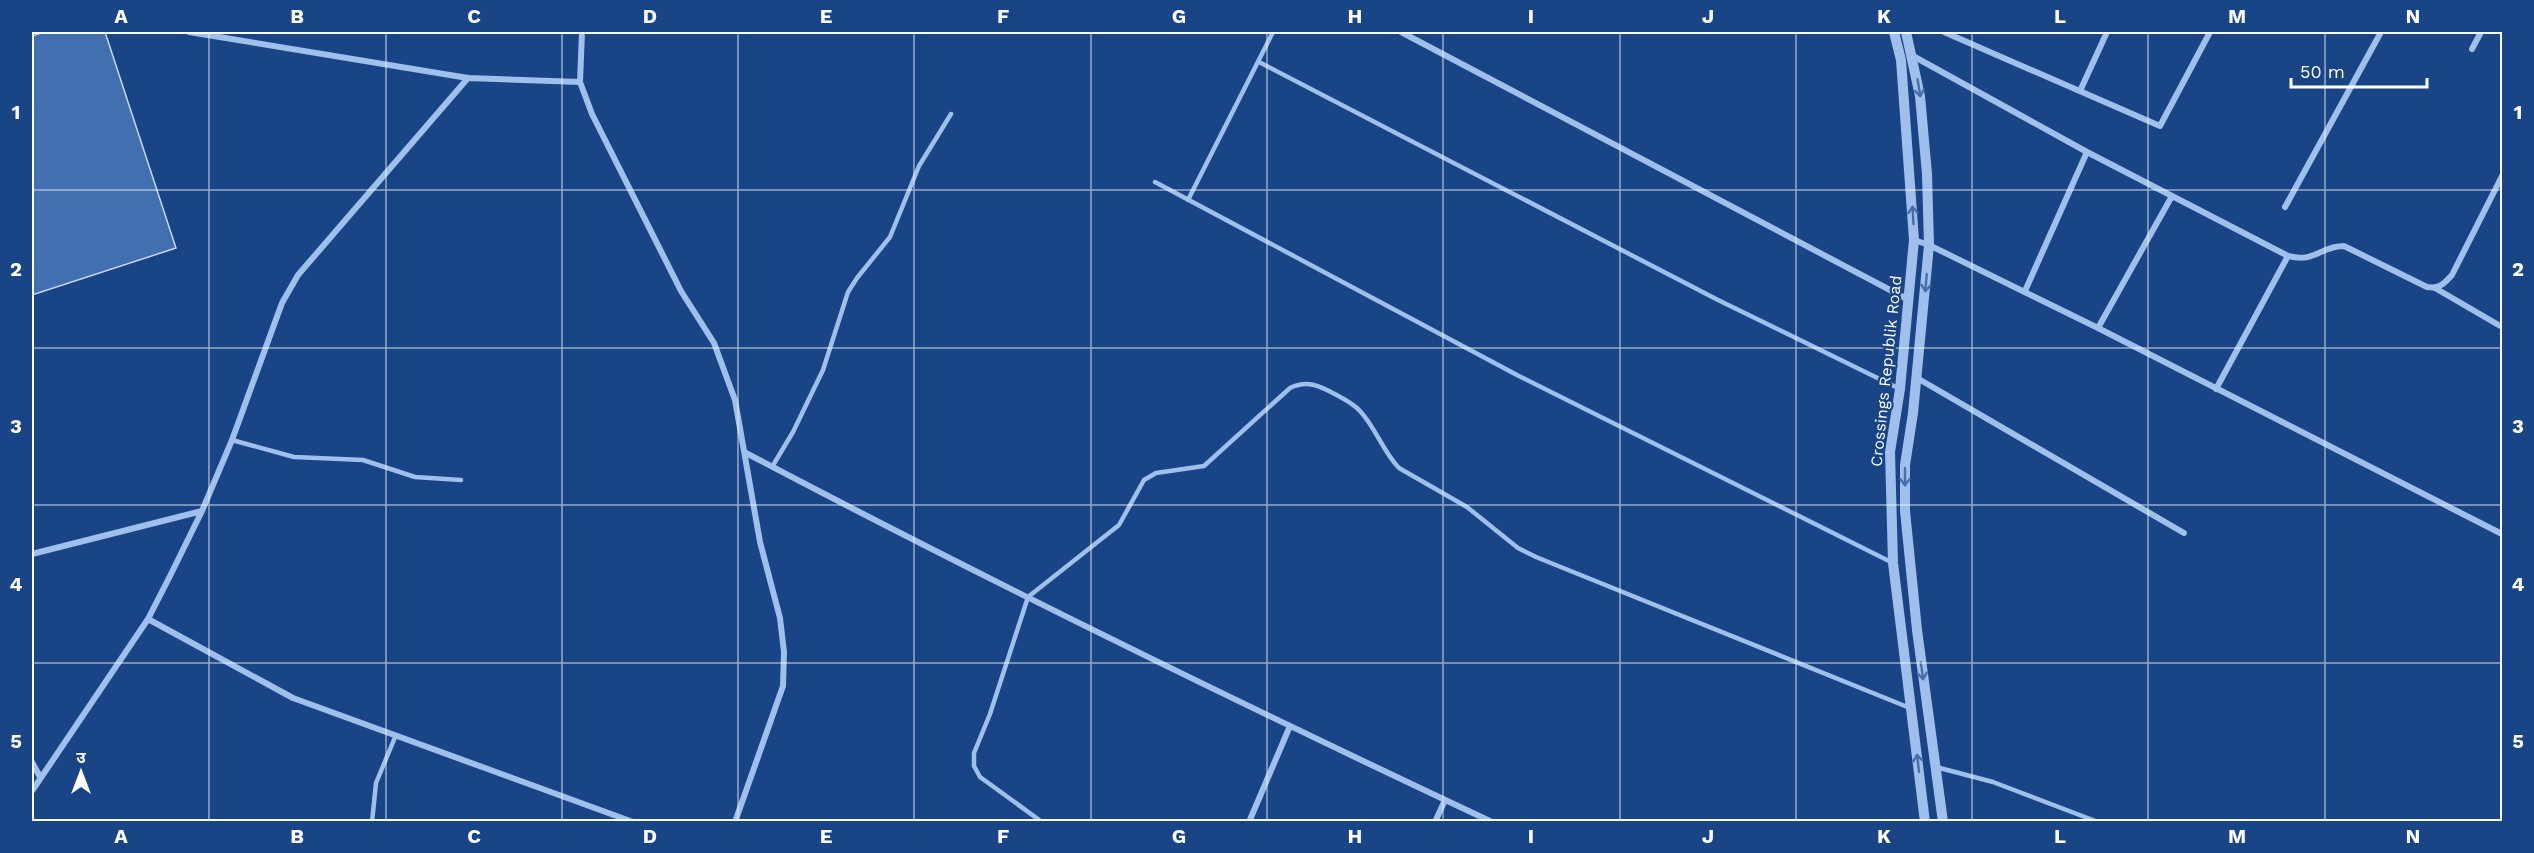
<svg xmlns="http://www.w3.org/2000/svg" width="2534" height="853" font-family="'Work Sans','Noto Sans Devanagari',sans-serif">
	<style>
		.building { fill: #426faf; stroke: #c4daf9; stroke-width: 1.5 }
		.lines { fill: none; stroke-linecap: round; stroke-linejoin: round }
		.service { stroke: #9fbfec; stroke-width: 4.5 }
		.minor { stroke: #9fbfec; stroke-width: 6 }
		.tertiary { stroke: #9fbfec; stroke-width: 10 }
		.oneway { stroke: #486fa9 }
		.grid { fill: none; stroke: #fff; stroke-width: 1.5; stroke-opacity: 0.55 }
		.labels { text-anchor: middle; dominant-baseline: central; stroke-width: 4.5; stroke-linejoin: round; paint-order: stroke }
		.street-label { font-size: 16px; fill: #fff; stroke: #194485 }
		.neatline { fill: none; stroke: #fff; stroke-width: 2 }
		.grid-label { font-size: 20px; text-anchor: middle; font-weight: bold; fill: #fff }
	</style>
	<rect width="100%" height="100%" fill="#194485"/>
	<path class="building" d="M44,32H105L176,248L32,295V36Z"/>
	<g class="lines">
		<path class="service" d="M1259,62L1718,300L1900,389
			M1155,182L1517,375L1893,563
			M1188,200L1273,32
			M232,440L294,457L363,460L415,477L461,480
			M772,467L793,432L823,370L848,292L857,278L890,237L919,166L951,114
			M1936,767L1993,782L2098,822
			M372,822L376,783L396,735
			M1042,822L980,777L974,766V753L990,714L1028,597L1119,525L1144,480L1156,473L1204,466L1290,388C1305,381 1315,384 1329,391C1340,397 1352,402 1360,411C1376,428 1383,452 1399,468L1467,507L1518,548L1536,557L1910,708"/>
		<path class="minor" d="M189,32L468,78L580,82
			M582,32L580,82L592,114L681,291L714,343L735,400L760,542L780,618L784,652L783,686L735,822
			M1401,32L1909,300
			M1944,32L2160,126L2210,32
			M2472,49L2481,32
			M1913,56L2087,152L2288,256C2316,263 2320,246 2344,246L2427,287C2439,289 2444,284 2452,275L2502,176
			M2080,91L2107,32
			M2172,196L2098,328L2502,534
			M2285,207L2381,32
			M1914,240L1929,245L2098,328
			M2435,288L2502,327
			M2025,291L2087,152
			M1917,378L2184,533
			M2216,389L2288,256
			M746,453C991,582 1241,704 1492,822
			M32,554L202,511
			M148,619L293,698L633,822
			M32,762L40,777
			M32,791L148,619L170,576L202,511L232,440L282,303L298,275L468,78
			M1249,822L1290,726
			M1435,822L1445,800"/>
		<path class="tertiary" d="M1894,32L1901,60L1914,240L1900,389L1890,452L1893,563L1925,822
			M1906,32L1920,96L1927,174L1929,245L1913,413L1905,465V511L1917,630L1943,822"/>
	</g>
	<defs><path id="oneway-shaft" d="M-6 0H5M1.5-3L5.5 0L1.5 3" fill="none" stroke-width="1.6" stroke-linecap="round" stroke-linejoin="round" transform="scale(1.5)"/></defs>
	<g class="oneway">
		<use href="#oneway-shaft" transform="translate(1919 88) rotate(81)"/>
		<use href="#oneway-shaft" transform="translate(1913 215) rotate(-93)"/>
		<use href="#oneway-shaft" transform="translate(1926 283) rotate(95)"/>
		<use href="#oneway-shaft" transform="translate(1905 477) rotate(90)"/>
		<use href="#oneway-shaft" transform="translate(1922 671) rotate(82)"/>
		<use href="#oneway-shaft" transform="translate(1918 763) rotate(-97)"/>
	</g>
	<path class="grid" d="M209,32V822M386,32V822M562,32V822M738,32V822M914,32V822M1091,32V822M1267,32V822M1443,32V822M1620,32V822M1796,32V822M1972,32V822M2148,32V822M2325,32V822M32,190H2502M32,348H2502M32,505H2502M32,663H2502"/>
	<g class="labels">
		<g class="street-label">
			<text transform="translate(1886 371) rotate(-84)">Crossings Republik Road</text>
		</g>
	</g>
	<rect width="2534" height="853" fill="none" stroke="#194485" stroke-width="66"/>
	<g transform="translate(81 772)" stroke="#194485" stroke-width="4.5" paint-order="stroke">
	<path d="M0-4.5L10 22L0 15L-10 22Z" fill="#ffffff"/>
	<text y="-9" font-size="16" font-weight="bold" text-anchor="middle" fill="#ffffff">उ</text>
	</g>
	<path d="M2291 78v9h136v-9" fill="none" stroke="#ffffff" stroke-width="3"/>
	<text x="2300" y="78" font-size="18" fill="#ffffff" stroke="#194485" stroke-width="4.5" paint-order="stroke">50 m</text>
	<rect x="33" y="33" width="2468" height="787" class="neatline"/>
	<g class="grid-label">
		<text x="121" y="23">A</text>
		<text x="297" y="23">B</text>
		<text x="474" y="23">C</text>
		<text x="650" y="23">D</text>
		<text x="826" y="23">E</text>
		<text x="1003" y="23">F</text>
		<text x="1179" y="23">G</text>
		<text x="1355" y="23">H</text>
		<text x="1531" y="23">I</text>
		<text x="1708" y="23">J</text>
		<text x="1884" y="23">K</text>
		<text x="2060" y="23">L</text>
		<text x="2237" y="23">M</text>
		<text x="2413" y="23">N</text>
		<text x="16" y="119">1</text>
		<text x="2518" y="119">1</text>
		<text x="16" y="276">2</text>
		<text x="2518" y="276">2</text>
		<text x="16" y="433">3</text>
		<text x="2518" y="433">3</text>
		<text x="16" y="591">4</text>
		<text x="2518" y="591">4</text>
		<text x="16" y="748">5</text>
		<text x="2518" y="748">5</text>
		<text x="121" y="843">A</text>
		<text x="297" y="843">B</text>
		<text x="474" y="843">C</text>
		<text x="650" y="843">D</text>
		<text x="826" y="843">E</text>
		<text x="1003" y="843">F</text>
		<text x="1179" y="843">G</text>
		<text x="1355" y="843">H</text>
		<text x="1531" y="843">I</text>
		<text x="1708" y="843">J</text>
		<text x="1884" y="843">K</text>
		<text x="2060" y="843">L</text>
		<text x="2237" y="843">M</text>
		<text x="2413" y="843">N</text>
	</g>
</svg>
